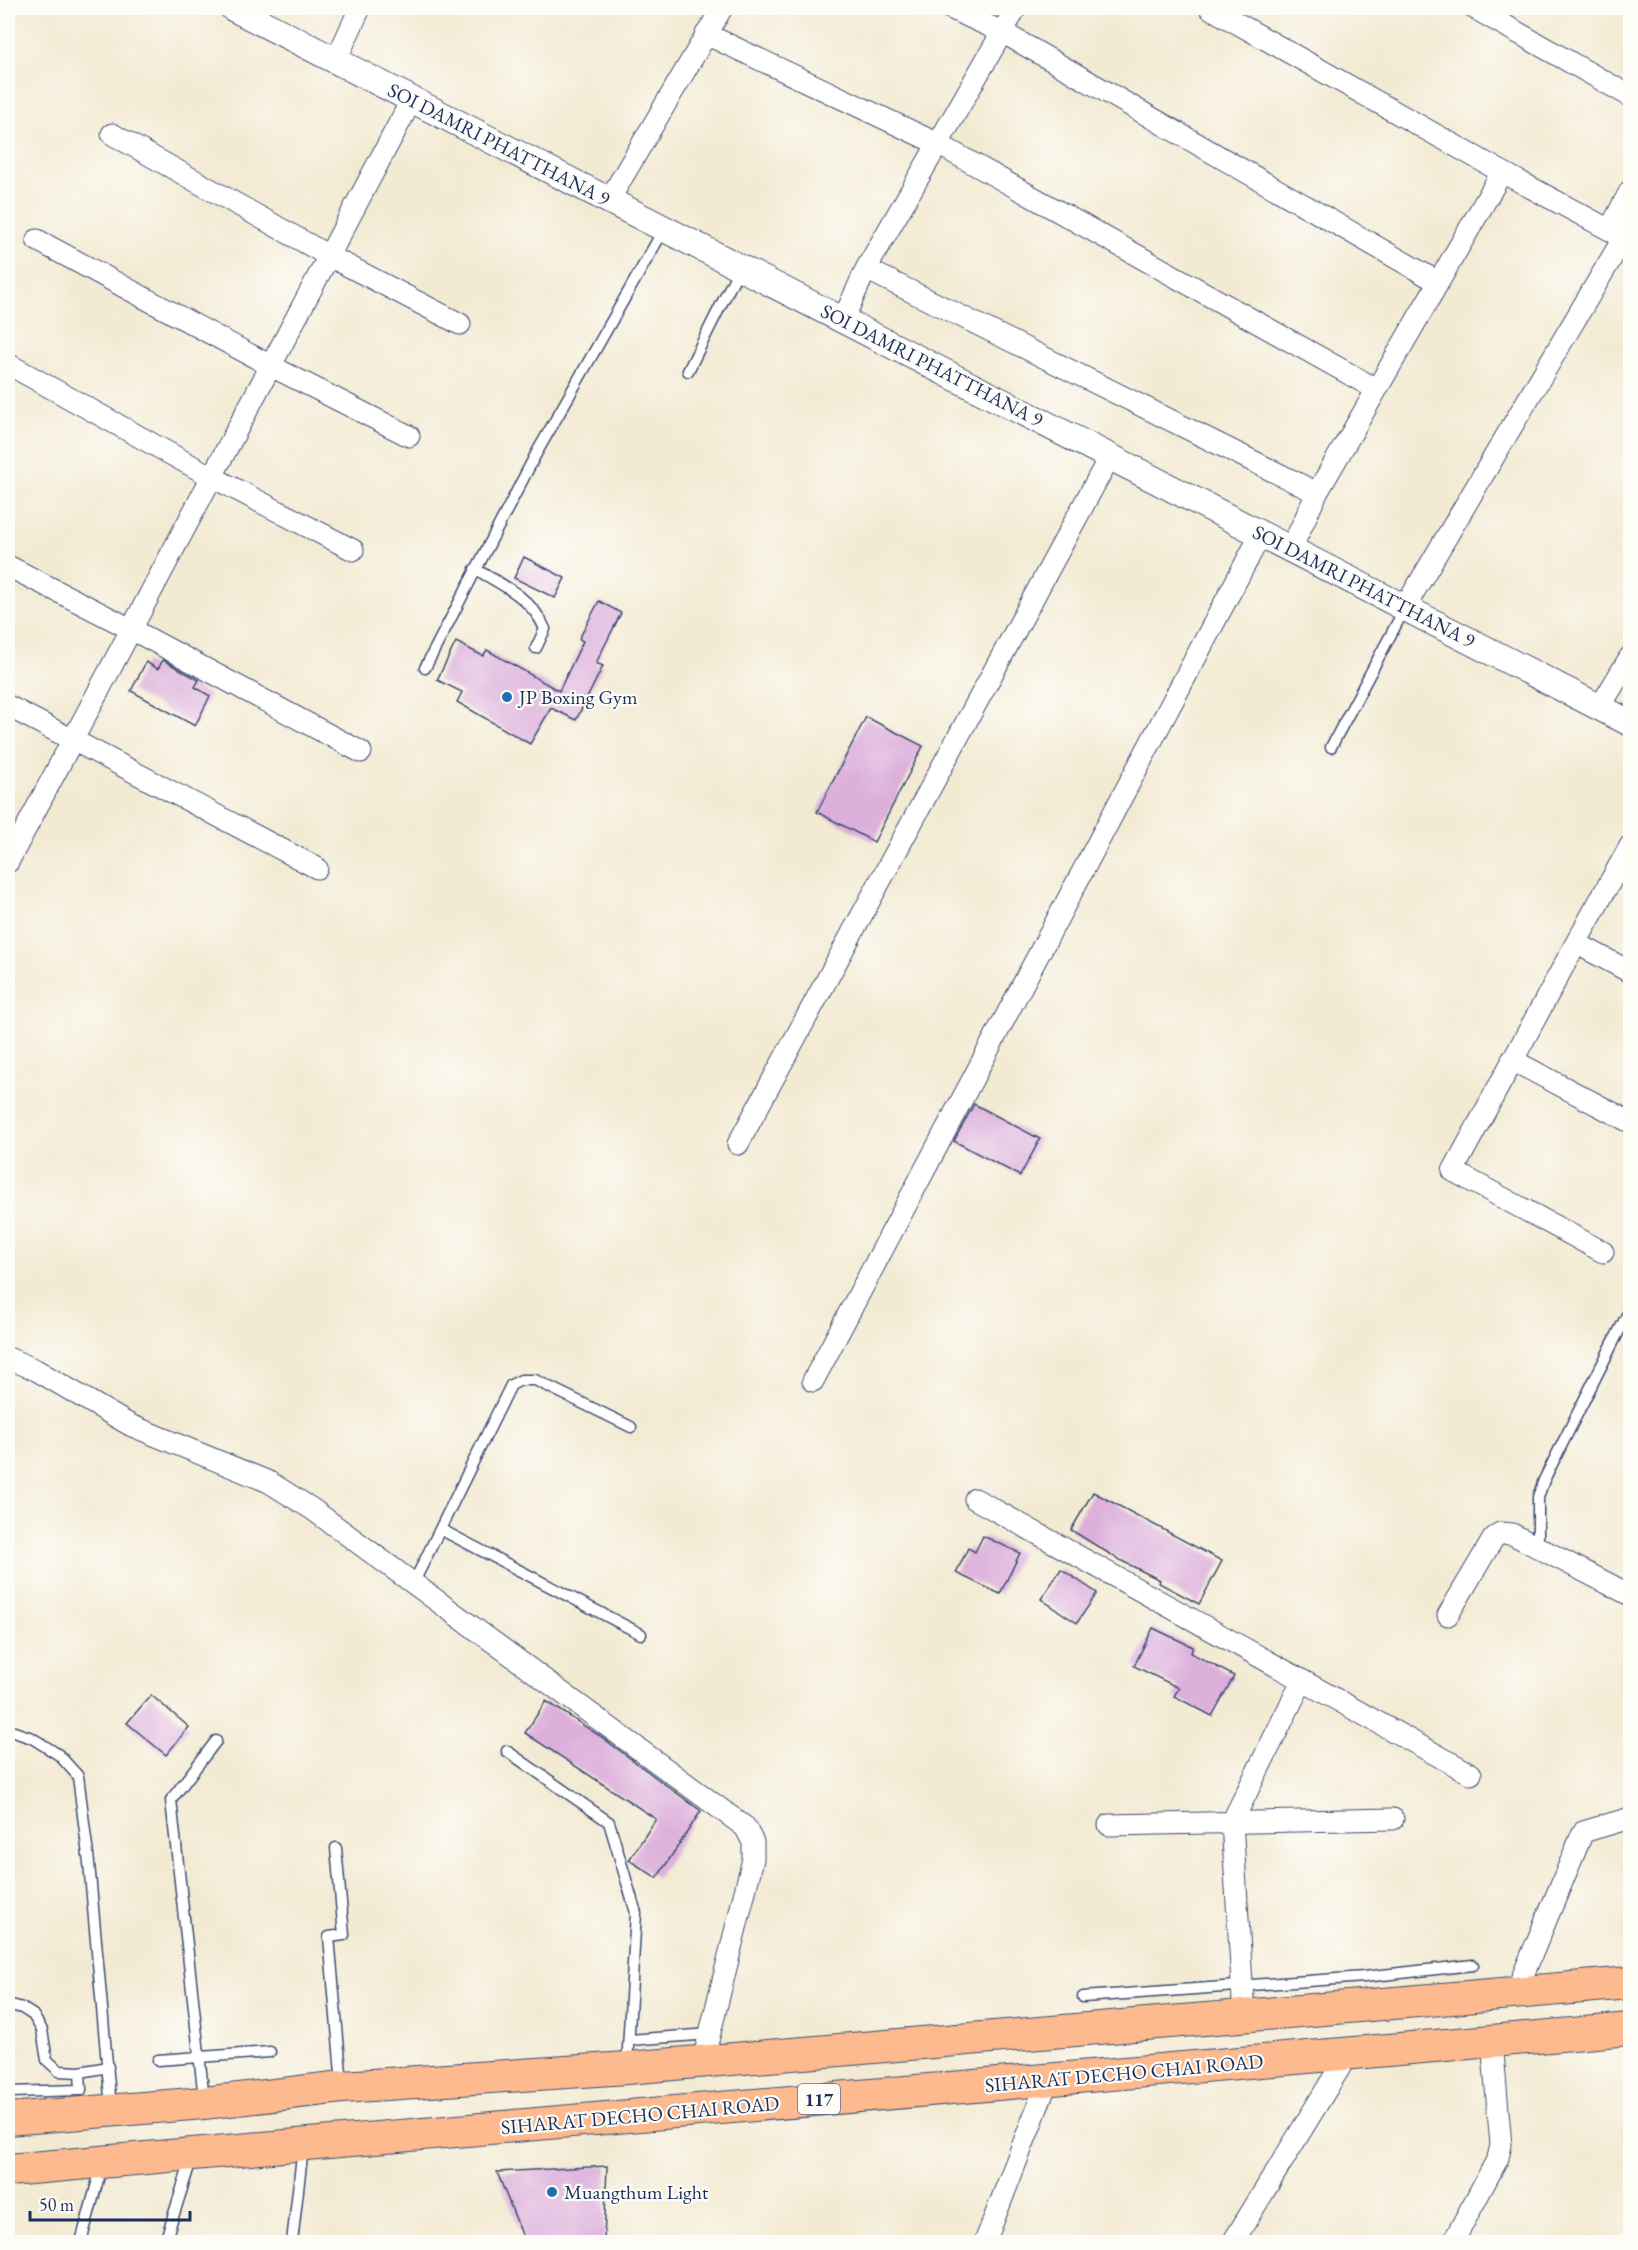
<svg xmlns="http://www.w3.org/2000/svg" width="1638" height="2250" font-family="'EB Garamond',serif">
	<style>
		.building { fill: #ddb0dc }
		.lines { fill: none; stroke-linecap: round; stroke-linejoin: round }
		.service-casing { stroke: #3b4b70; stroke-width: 13 }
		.minor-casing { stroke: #3b4b70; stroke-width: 23 }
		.tertiary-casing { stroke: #3b4b70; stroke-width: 28 }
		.primary-casing { stroke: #3b4b70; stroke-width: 34 }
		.service { stroke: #fff; stroke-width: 10 }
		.minor { stroke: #fff; stroke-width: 21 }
		.tertiary { stroke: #fff; stroke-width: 26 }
		.primary { stroke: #fcba8e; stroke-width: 32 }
		.poi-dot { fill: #1f6fb2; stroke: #fdfcf7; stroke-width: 2 }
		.labels { text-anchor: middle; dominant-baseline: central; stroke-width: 4.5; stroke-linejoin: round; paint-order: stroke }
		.shield { fill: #fdfcf7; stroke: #5f6c8c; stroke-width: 1.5 }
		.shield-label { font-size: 18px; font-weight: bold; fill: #1b2f5e }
		.street-label { font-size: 20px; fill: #1b2f5e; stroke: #fdfcf7 }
		.poi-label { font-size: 20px; fill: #1b2f5e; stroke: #fdfcf7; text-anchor: start }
	</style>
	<rect width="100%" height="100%" fill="#fdfcf7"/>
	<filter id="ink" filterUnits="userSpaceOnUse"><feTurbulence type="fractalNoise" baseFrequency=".0167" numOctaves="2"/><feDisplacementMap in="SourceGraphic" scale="12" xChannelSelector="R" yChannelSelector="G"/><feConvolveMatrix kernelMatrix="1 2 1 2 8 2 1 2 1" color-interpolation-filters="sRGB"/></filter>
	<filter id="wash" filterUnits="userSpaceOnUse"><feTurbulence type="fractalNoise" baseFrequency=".008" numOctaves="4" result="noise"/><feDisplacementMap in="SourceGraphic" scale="24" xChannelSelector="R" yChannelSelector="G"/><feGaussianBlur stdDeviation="1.35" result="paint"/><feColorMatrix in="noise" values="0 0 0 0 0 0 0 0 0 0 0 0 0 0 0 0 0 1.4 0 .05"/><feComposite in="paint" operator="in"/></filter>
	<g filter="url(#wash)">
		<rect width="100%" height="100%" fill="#f3ead3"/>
		<g id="blocks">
			<path class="building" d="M524,557L565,578L555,598L514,578Z
				M599,601L621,613L596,663L603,666L576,720L551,708L530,744L457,702L462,692L437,680L456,642L483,656L487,650L559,691L583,641L579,639Z
				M163,660L199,680L195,687L210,696L195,726L131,691L146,662L158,669Z
				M866,717L923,746L874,842L817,812Z
				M974,1104L1040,1139L1020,1176L954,1141Z
				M1093,1492L1222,1561L1199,1604L1159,1583L1160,1580L1118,1559L1071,1530Z
				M983,1536L1020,1553L1000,1594L956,1573L968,1548L975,1552Z
				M1061,1569L1097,1593L1077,1623L1041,1599Z
				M1153,1628L1193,1647L1191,1653L1234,1676L1212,1716L1174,1696L1179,1688L1134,1666Z
				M151,1695L189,1727L166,1755L127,1723Z
				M546,1701L600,1736L701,1811L657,1878L629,1860L656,1819L525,1733Z
				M607,2166L604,2242H525L497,2172Z"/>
		</g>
	</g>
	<g filter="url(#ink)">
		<use href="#blocks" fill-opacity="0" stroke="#3b4b70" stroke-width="1.5"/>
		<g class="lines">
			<g class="service-casing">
				<path id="service" d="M688,371L740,267
					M475,569C503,585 532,598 545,629L536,648
					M425,668L536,454L664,229
					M1331,747L1405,608
					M440,1529L641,1634
					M1538,1547V1497L1544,1480L1630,1309
					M413,1584L511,1385L521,1380H535L631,1427
					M8,1730L32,1738L59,1755L78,1776L89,1863L111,2108
					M507,1751L609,1822L636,1913L627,2065
					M336,1848L344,1935L329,1937L342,2084
					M1083,1997L1364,1977L1473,1965
					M8,2004L22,2008L33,2015L42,2030L47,2060L59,2071L80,2072L108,2067
					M629,2040L710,2034
					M158,2060L270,2052
					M8,2092L81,2090L80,2072
					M204,2099L171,1800L216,1741
					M81,2242L102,2165
					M165,2242L192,2157
					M292,2242L303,2147"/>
			</g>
			<g class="minor-casing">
				<path id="minor" d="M950,8L1002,32L1438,282
					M1210,8L1502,172L1630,241
					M1474,8L1630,96
					M706,34L938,144L1376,389
					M336,60L360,8
					M112,134L329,256L460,324
					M609,200L722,8
					M1610,229L1630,191
					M37,240L271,366L409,436
					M866,269L1317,493
					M843,320L866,269L1016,8
					M8,364L212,477L353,550
					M1291,549L1317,493L1502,172
					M8,566L131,629L361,752
					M1405,607L1624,237
					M8,706L317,868
					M1600,707L1630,657
					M8,862L412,99
					M1576,943L1630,972
					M1512,1060L1630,1122
					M738,1144L1110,456
					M1603,1252L1453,1171L1576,943L1630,846
					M8,1358L36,1370L130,1425L269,1482L312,1509L745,1827L753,1842V1859L703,2061
					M813,1381L1261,534
					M975,1499L1471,1774
					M1448,1615L1493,1539L1500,1533L1512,1534L1630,1595
					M1109,1825L1393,1819
					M1516,1992L1583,1832L1630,1818
					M1244,2016L1232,1822L1302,1681
					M985,2242L1048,2080
					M1233,2242L1348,2054
					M1453,2242L1498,2158L1501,2145L1492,2042"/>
			</g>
			<g class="tertiary-casing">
				<path id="tertiary" d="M233,8L1630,723"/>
			</g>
			<g class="primary-casing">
				<path id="primary" d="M8,2119L204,2103L342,2087L627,2068L1630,1983
					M8,2170L1630,2029"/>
			</g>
			<use href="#service" class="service"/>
			<use href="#minor" class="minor"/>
			<use href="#tertiary" class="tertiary"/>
			<use href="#primary" class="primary"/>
		</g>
	</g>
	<g class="poi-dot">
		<circle cx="507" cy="697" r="6"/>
		<circle cx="552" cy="2192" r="6"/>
	</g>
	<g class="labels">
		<rect class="shield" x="798" y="2084" width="42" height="30" rx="4.5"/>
		<g class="shield-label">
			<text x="819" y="2099">117</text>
		</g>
		<g class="street-label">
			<text transform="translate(499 144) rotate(27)">SOI DAMRI PHATTHANA 9</text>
			<text transform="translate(932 365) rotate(27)">SOI DAMRI PHATTHANA 9</text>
			<text transform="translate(1364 586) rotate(27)">SOI DAMRI PHATTHANA 9</text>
			<text transform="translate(1124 2073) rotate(-5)">SIHARAT DECHO CHAI ROAD</text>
			<text transform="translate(640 2115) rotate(-5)">SIHARAT DECHO CHAI ROAD</text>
		</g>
		<g class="poi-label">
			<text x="519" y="697">JP Boxing Gym</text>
			<text x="564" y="2192">Muangthum Light</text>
		</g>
	</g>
	<rect width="1638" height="2250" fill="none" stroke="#fdfcf7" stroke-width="30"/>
	<path d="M30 2211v9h160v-9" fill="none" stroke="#1b2f5e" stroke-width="3"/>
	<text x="39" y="2211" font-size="18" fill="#1b2f5e" stroke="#fdfcf7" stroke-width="4.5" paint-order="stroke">50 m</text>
</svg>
